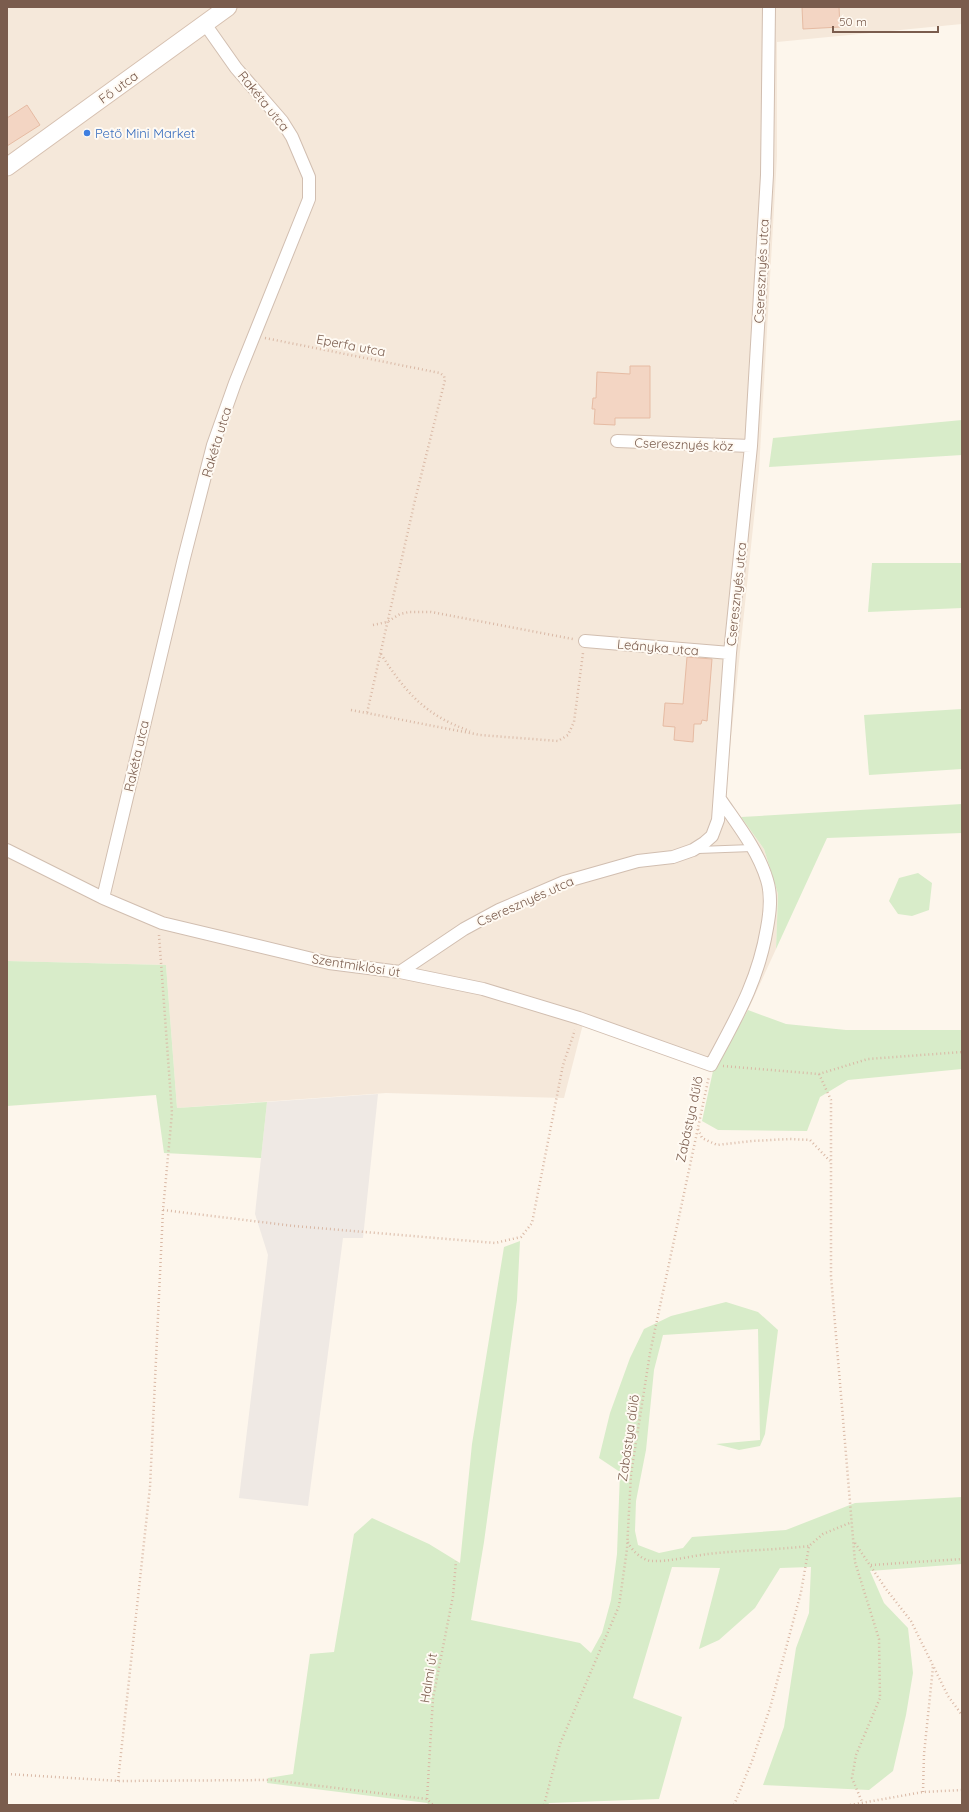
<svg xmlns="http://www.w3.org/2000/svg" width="969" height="1812" font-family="Quicksand,sans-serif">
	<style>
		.residential { fill: #f5e8da }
		.industrial { fill: #efe9e4 }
		.green { fill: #d8ecc9 }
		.building { fill: #f3d5c3; stroke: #e6bba3 }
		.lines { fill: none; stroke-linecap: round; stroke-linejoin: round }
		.lane-casing { stroke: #d1beb0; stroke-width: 8 }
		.street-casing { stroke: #d1beb0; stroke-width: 14 }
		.secondary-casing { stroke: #d6c0b0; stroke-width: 19 }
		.path { stroke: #d9b8a5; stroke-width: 2.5; stroke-dasharray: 1 3; stroke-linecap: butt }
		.lane { stroke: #fff; stroke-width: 6 }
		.street { stroke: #fff; stroke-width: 12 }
		.secondary { stroke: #fff; stroke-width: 17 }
		.shop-dot { fill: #3f7fe0; stroke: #fffaf3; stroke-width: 1.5 }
		.labels { text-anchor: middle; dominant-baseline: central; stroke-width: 4; stroke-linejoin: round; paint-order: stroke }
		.street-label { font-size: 13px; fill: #7a5c4d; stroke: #fffaf3 }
		.shop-label { font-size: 13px; fill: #366cbe; stroke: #fffaf3; text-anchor: start }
	</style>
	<rect width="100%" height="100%" fill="#fdf6ec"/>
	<path class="residential" d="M7,7H962V24L777,42V156L759,470L725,795L764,849L778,894L776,949L748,1010L713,1071L583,1024L564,1098L386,1093L177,1108L166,965L7,961Z"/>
	<path class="industrial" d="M378,1094L363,1238H343L308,1506L239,1498L268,1255L255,1214L267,1102Z"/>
	<path class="green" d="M962,420V455L769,467L773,438Z
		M872,563H962V608L868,612Z
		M962,709V769L869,775L864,715Z
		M962,804V833L827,838L776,949L778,894L764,849L741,817Z
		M918,873L932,883L929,910L912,916L898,914L889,901L899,878Z
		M7,961L166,965L177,1108L267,1102L261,1158L164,1153L156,1095L7,1106Z
		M748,1010L786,1024L846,1030H962V1069L848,1080L820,1097L807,1131L718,1130L702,1121L713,1071Z
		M520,1241L517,1300L484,1542L471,1620L580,1643L591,1653L602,1633L611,1600L617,1554L620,1472L599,1458L610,1413L630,1358L644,1329L671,1316L726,1302L758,1312L778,1330L765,1434L760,1446L739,1450L716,1444L760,1440L758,1329L663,1335L654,1370L646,1450L636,1501L635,1531L638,1545L659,1553L683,1548L692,1537L786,1530L855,1503L962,1497V1564L870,1571L884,1603L908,1628L913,1673L906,1715L893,1771L869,1790L763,1785L784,1727L796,1648L809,1613L811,1567L780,1568L755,1608L719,1640L699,1649L720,1568L672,1567L633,1698L682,1717L659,1799L549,1803L548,1805H429L427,1803L267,1783L268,1778L293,1774L310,1654L334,1652L354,1534L372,1518L429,1544L460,1563L472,1444L504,1247Z"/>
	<path class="building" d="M802,7H839L840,27L803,29Z
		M27,105L40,125L7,146V118Z
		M630,366H650V418H615V425L594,424L595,409H592L593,398H596L597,372L630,374Z
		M687,657L712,659L707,721L702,720L701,724H694L693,742L674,740L675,727L663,726L665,703L683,704Z"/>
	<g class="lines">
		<g class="lane-casing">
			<path id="lane" d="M698,850L752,848"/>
		</g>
		<g class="street-casing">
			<path id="street" d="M617,441L751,446
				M585,641L730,653
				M7,850L103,898L162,923L329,963L400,972L483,989L579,1018L711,1065C736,1018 758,982 767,928C770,912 772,896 767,880C758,850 737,824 720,799
				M103,898L184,558L213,445L235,383L309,199V177L292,137L282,121L236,68L205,24
				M400,972L464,929L499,910L564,882L638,861L673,857L693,850L704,843L712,836L718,820L730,653L751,446L767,175L769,7"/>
		</g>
		<g class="secondary-casing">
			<path id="secondary" d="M7,167L228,7"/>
		</g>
		<path class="path" d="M265,338L440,373L444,376L445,380L415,500L367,713
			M373,625L387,622L400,614L409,612H431L573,639
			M381,654C405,692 426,716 470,731
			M351,710L480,735L558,741L568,735L574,722L583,653
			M723,1066L819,1074L868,1059L962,1052
			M819,1074L831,1100V1276L855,1562L879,1639L880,1698L856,1755L852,1778L862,1802
			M698,1129L702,1138L717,1145L752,1141L790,1139L810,1140L830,1161
			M163,1210L294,1226L495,1243L521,1237L532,1223L563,1065L575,1030
			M628,1542C631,1550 642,1560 651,1561C668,1562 691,1556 708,1554C742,1550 775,1550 809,1546
			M855,1543L886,1589L911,1621L948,1696L962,1715
			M871,1565L962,1559
			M7,1774L118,1781L271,1780L427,1799L433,1805
			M118,1781L150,1487L163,1210L172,1113L159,935
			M923,1792L924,1754L933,1667
			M427,1799L433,1698L453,1596L456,1561
			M544,1805L560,1744L619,1606L627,1549L631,1474L650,1353L709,1076
			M734,1805L752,1761L770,1708L801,1592L809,1546L823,1534L852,1522
			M850,1805L923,1792L962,1790"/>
		<use href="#lane" class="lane"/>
		<use href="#street" class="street"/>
		<use href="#secondary" class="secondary"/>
	</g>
	<circle class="shop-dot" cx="87" cy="133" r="4"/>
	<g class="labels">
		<g class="street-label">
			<text transform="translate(118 87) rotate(-36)">Fő utca</text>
			<text transform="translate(264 101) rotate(51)">Rakéta utca</text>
			<text transform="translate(761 271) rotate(-87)">Cseresznyés utca</text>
			<text transform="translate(351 345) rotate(11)">Eperfa utca</text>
			<text transform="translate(216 442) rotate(-73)">Rakéta utca</text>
			<text transform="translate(684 444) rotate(2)">Cseresznyés köz</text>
			<text transform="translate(736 594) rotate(-84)">Cseresznyés utca</text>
			<text transform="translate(658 647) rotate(5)">Leányka utca</text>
			<text transform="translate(136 756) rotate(-77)">Rakéta utca</text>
			<text transform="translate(525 901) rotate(-24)">Cseresznyés utca</text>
			<text transform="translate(356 965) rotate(9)">Szentmiklósi út</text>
			<text transform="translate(689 1119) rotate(-78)">Zabástya dűlő</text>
			<text transform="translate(628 1438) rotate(-82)">Zabástya dűlő</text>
			<text transform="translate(428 1678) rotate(-81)">Halmi út</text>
		</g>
		<g class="shop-label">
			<text x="95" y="133">Pető Mini Market</text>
		</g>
	</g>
	<rect width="969" height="1812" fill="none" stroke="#7a5c4d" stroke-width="16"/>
	<path d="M833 26v6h105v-6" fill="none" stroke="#7a5c4d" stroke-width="2"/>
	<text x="839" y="26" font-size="12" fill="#7a5c4d" stroke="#fffaf3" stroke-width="3" paint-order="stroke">50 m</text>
</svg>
